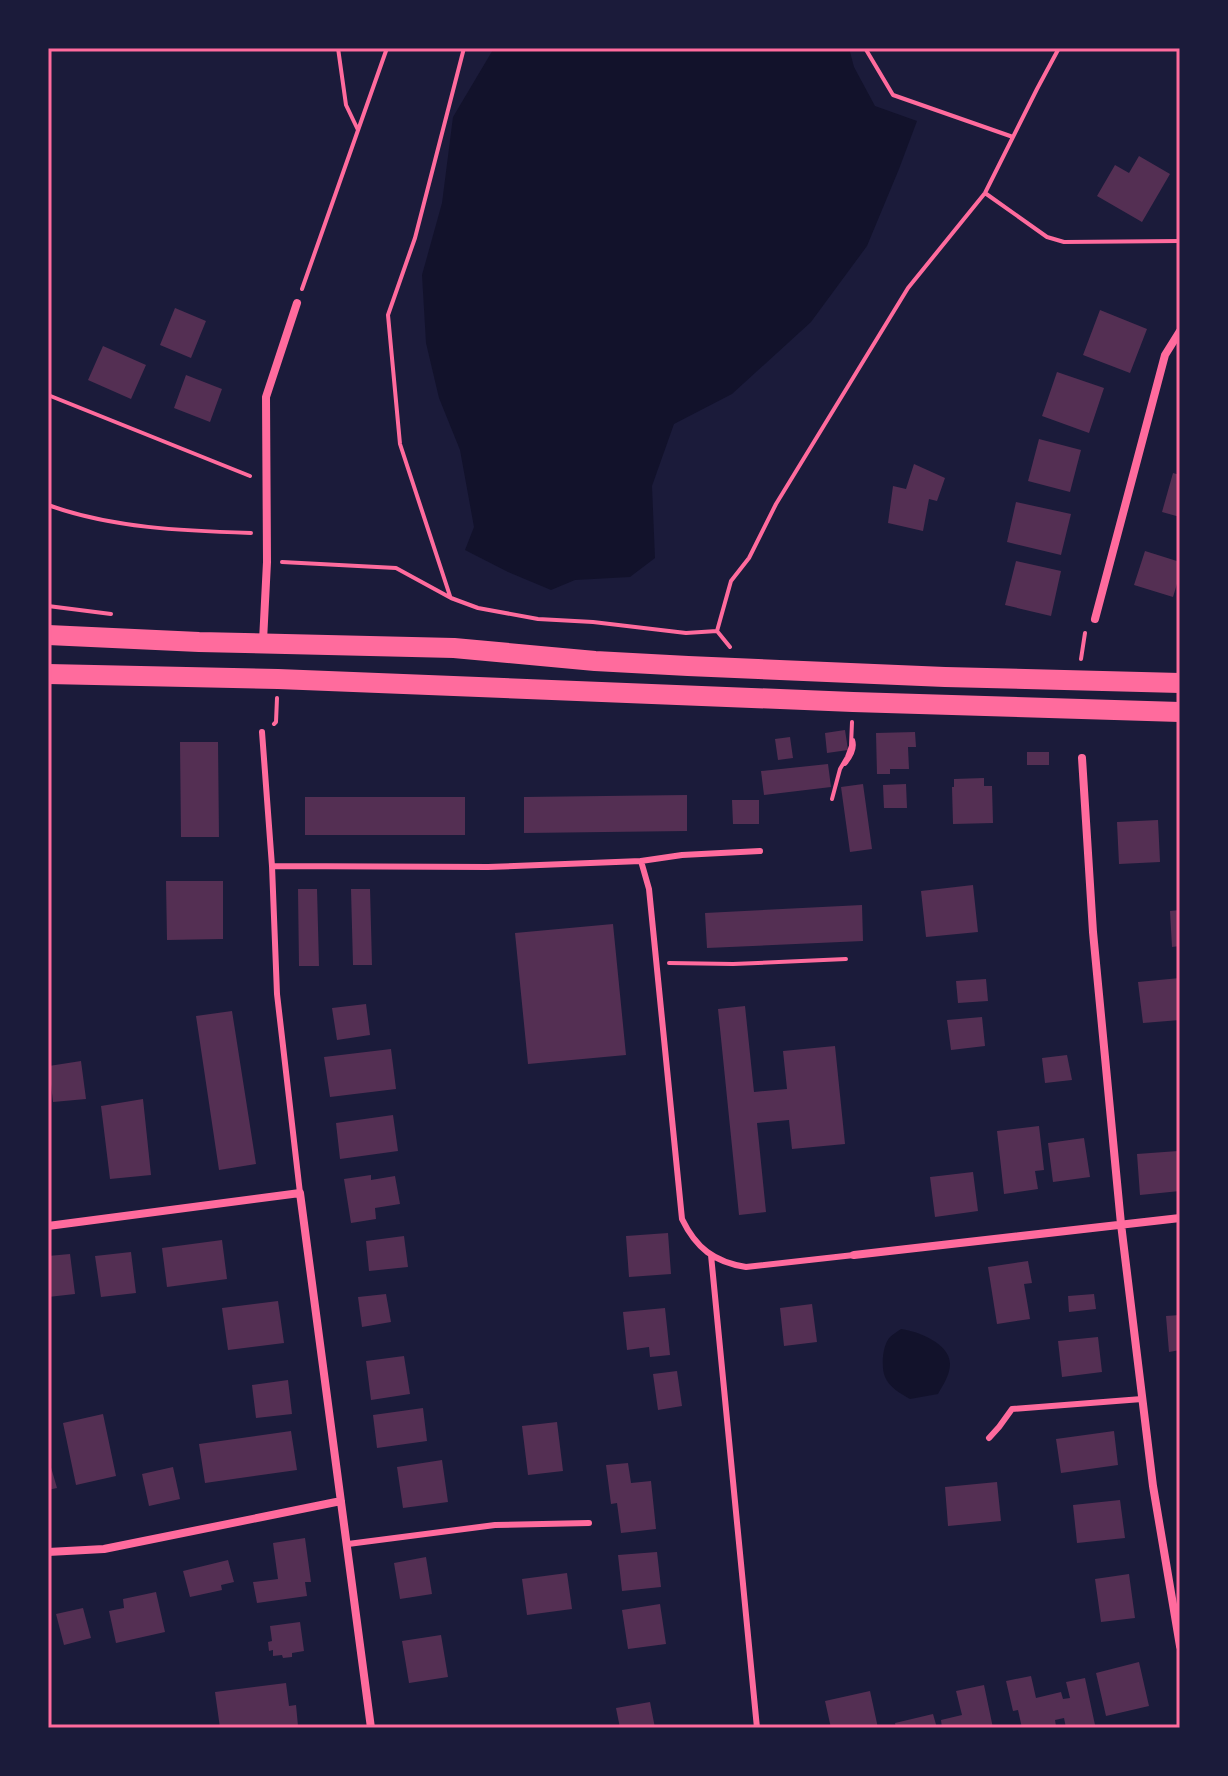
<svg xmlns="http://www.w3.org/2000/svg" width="1228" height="1776" font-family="'Asap Condensed',sans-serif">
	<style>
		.water { fill: #12122b }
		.building { fill: #542f53 }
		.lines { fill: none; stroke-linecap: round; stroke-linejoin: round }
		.path { stroke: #ff6b9d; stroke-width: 4 }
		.service { stroke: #ff6b9d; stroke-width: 6 }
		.minor { stroke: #ff6b9d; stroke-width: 8 }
		.primary { stroke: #ff6b9d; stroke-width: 20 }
		.neatline { fill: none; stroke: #ff6b9d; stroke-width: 3 }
	</style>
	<rect width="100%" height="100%" fill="#1b1b3a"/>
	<path class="water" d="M494,48H849L854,67L875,106L917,121L899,169L867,246L811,322L732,394L674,424L652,486L655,558L630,577L575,580L551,590L508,572L465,550L474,527L460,450L439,398L426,343L422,275L442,203L453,117Z
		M901,1329C917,1331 950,1343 950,1364C950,1375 943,1385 938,1394L910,1399C901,1394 889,1387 885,1377C881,1367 882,1346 890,1337C893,1334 897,1332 901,1329Z"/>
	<path class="building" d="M1139,156L1170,174L1142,222L1097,196L1115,165L1129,173Z
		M175,308L206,321L191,358L160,345Z
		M1100,310L1147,329L1130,373L1083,355Z
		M103,346L146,365L131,399L88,380Z
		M1057,372L1104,388L1089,433L1042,416Z
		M186,375L222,389L210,422L174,408Z
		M1039,439L1081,450L1070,492L1028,481Z
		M914,464L945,478L937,501L929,499L923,531L888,523L893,486L906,489Z
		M1173,473L1180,475V517L1162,512Z
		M1016,502L1071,514L1061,555L1007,542Z
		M1145,551L1180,562V574L1173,597L1134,585Z
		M1016,561L1061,571L1051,616L1005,605Z
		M845,730L848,750L827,753L825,733Z
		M915,732L916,747H908L909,769H890V774H877L876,733Z
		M790,737L793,758L778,760L775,739Z
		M180,742H218L219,837H181Z
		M1027,752H1049V765H1027Z
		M828,764L831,787L764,795L761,771Z
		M984,778V786H992L993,823L953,824L952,787H954V779Z
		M863,784L872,849L850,852L841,787Z
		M906,784L907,808H884L883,785Z
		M687,795V831L524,833V797Z
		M305,797H465V835H305Z
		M732,800H759V824H733Z
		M1158,820L1160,862L1119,864L1117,822Z
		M166,881H223V939L167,940Z
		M973,885L978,932L926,937L921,891Z
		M298,889H317L319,966H299Z
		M351,889H370L372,965H353Z
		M862,905L863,941L707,948L705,913Z
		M1180,910V946L1172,947L1170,911Z
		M613,924L626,1055L528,1064L515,933Z
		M1180,978V1020L1143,1023L1138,982Z
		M986,979L988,1001L958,1003L956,981Z
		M366,1004L370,1035L337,1040L332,1008Z
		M745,1006L754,1092L787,1089L783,1051L835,1046L845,1144L792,1149L789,1120L757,1123L766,1212L739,1215L718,1009Z
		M232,1011L256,1164L219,1170L196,1016Z
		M982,1017L985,1046L951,1050L947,1020Z
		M391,1049L396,1089L330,1097L324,1057Z
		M1067,1055L1072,1080L1045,1083L1042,1058Z
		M81,1061L86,1099L53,1102L49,1066Z
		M143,1099L151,1175L110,1179L101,1106Z
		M393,1115L398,1151L340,1159L336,1123Z
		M1039,1126L1044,1170L1035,1171L1038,1189L1004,1194L997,1131Z
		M1084,1138L1090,1177L1053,1182L1048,1143Z
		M1178,1151L1180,1191L1140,1195L1137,1154Z
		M973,1172L978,1211L935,1217L930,1177Z
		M371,1175V1180L395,1176L400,1204L375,1208L376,1219L351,1223L344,1179Z
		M668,1233L671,1274L629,1277L626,1236Z
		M404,1236L408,1267L369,1271L366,1241Z
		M222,1240L227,1279L167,1287L162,1248Z
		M131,1252L136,1293L101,1297L95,1256Z
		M70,1254L75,1294L48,1297V1256Z
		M1028,1261L1032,1283L1024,1284L1030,1319L997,1324L988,1267Z
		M386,1294L391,1322L362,1327L358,1297Z
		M1094,1294L1096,1309L1069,1312L1068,1296Z
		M278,1301L284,1343L228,1350L222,1308Z
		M812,1304L817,1342L784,1346L780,1308Z
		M665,1308L670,1355L650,1357L649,1347L627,1350L623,1312Z
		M1180,1315V1350L1169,1352L1166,1316Z
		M1098,1337L1102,1372L1062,1377L1058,1341Z
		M404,1356L410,1394L371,1400L366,1361Z
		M677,1371L682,1406L658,1410L653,1374Z
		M288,1380L292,1414L256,1418L252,1385Z
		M423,1408L427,1441L377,1448L373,1415Z
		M103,1414L116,1476L76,1485L63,1423Z
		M557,1422L563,1471L528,1475L522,1426Z
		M291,1431L297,1470L205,1483L199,1444Z
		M1114,1431L1118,1465L1061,1473L1056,1439Z
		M48,1457L57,1488L48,1490Z
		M442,1460L448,1502L403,1508L397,1467Z
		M628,1463L631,1483L651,1481L656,1529L621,1533L617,1503L611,1504L606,1465Z
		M173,1467L180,1499L149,1506L142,1474Z
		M997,1482L1001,1521L948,1526L945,1487Z
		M1120,1500L1125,1538L1077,1543L1073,1505Z
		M305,1538L311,1582H305L307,1596L257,1603L253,1582L278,1579L273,1543Z
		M657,1552L661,1587L622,1591L618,1555Z
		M426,1557L432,1594L400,1599L394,1563Z
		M228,1560L234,1582L221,1585L222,1590L190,1597L183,1571Z
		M567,1573L572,1609L527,1615L522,1579Z
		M1129,1574L1135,1618L1101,1622L1095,1579Z
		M156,1592L165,1632L116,1643L109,1611L124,1608L123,1599Z
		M660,1604L666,1644L628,1649L622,1610Z
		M83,1608L91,1638L64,1645L56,1614Z
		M300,1622L304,1651L292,1653V1657L283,1658L282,1655L273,1656V1650L269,1651L268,1642L272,1641L270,1626Z
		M441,1635L448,1677L409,1683L402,1641Z
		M1139,1662L1149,1706L1106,1716L1096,1673Z
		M1031,1676L1036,1698L1061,1692L1063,1699L1070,1698L1066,1682L1085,1678L1095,1725L1081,1728H1066L1064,1718L1055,1720L1056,1726L1022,1728L1018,1710L1013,1711L1006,1681Z
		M286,1683L289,1706L296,1705L298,1726L283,1728H220L215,1692Z
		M984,1685L993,1728H942L941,1720L962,1715L956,1691Z
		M870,1691L878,1728H831L825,1701Z
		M650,1702L655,1728H620L616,1708Z
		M933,1714L937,1728H896L895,1723Z"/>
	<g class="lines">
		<path class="path" d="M338,48L346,105L358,130
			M865,48L893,95L1013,137
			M985,193L1047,237L1064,242L1180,241
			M302,289L387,48
			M48,395L250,476
			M48,505C111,528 184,531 251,533
			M282,562L396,568L451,598L478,608L538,619L593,622L686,633L717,631L731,581L749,558L776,504L908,288L985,193L1037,89L1059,48
			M450,596L400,444L388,315L415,238L464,48
			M48,606L111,614
			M717,631L730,647
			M1081,659L1085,633
			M274,724L276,722L277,698
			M845,764C851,757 856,749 853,740
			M832,799L840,769L847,757L851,746L852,722
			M669,963L733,964L846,959"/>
		<path class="service" d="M262,732L272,866L277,994L300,1193
			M641,861L649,889L682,1219C696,1248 714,1262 746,1267L854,1255
			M272,866L488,867L641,861L682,855L760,851
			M711,1255L757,1728
			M989,1438L999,1427L1012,1409L1142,1399
			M348,1544L495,1525L589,1523"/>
		<path class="minor" d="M1095,619L1165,355L1180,331
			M263,641L267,562L266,397L297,303
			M1082,758L1093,932L1121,1224L1153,1486L1180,1646
			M48,1226L300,1193L371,1728
			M854,1255L1180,1218
			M48,1552L104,1549L341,1501"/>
		<path class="primary" d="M48,635L199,642L454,648L595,661L688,666L945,677L1180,683
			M48,674L278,679L853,702L1180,712"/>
	</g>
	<rect width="1228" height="1776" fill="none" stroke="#1b1b3a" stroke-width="100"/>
	<rect x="50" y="50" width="1128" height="1676" class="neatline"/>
</svg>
